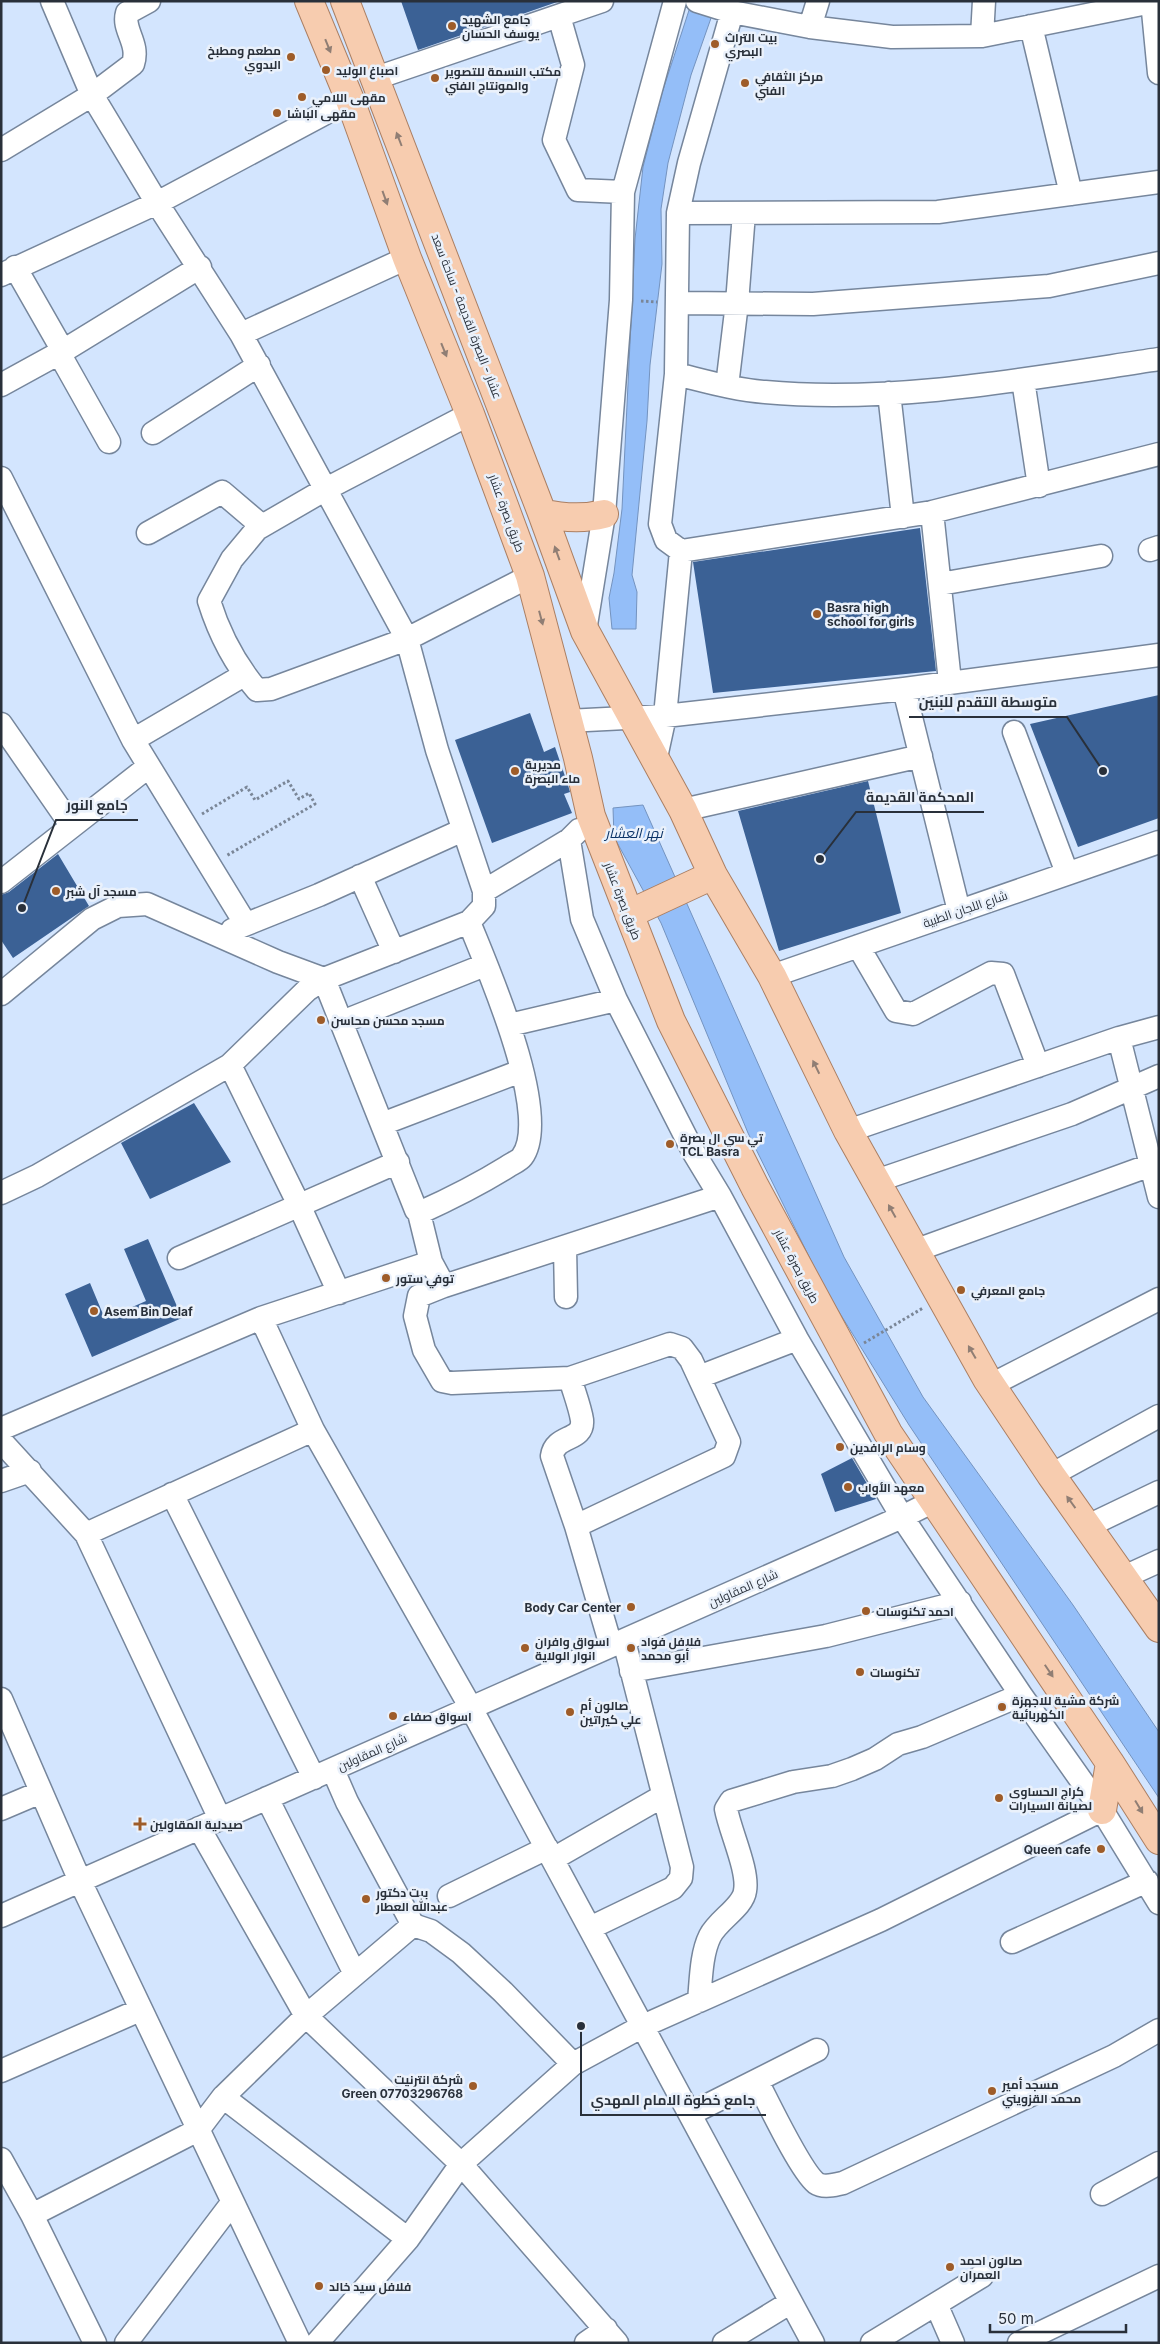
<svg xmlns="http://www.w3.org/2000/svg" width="1160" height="2344" font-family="Inter,Cairo,sans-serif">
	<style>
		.water { fill: #94bef8; stroke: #7493bf }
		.building { fill: #3b6195 }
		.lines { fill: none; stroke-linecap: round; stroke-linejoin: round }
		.minor-casing { stroke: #76869c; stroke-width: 25 }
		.major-casing { stroke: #ab7f63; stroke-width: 30 }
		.path { stroke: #7a8697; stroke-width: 3; stroke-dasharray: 2.5 2.5; stroke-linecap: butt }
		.minor { stroke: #fff; stroke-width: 22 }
		.major { stroke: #f7ccaf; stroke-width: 28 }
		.oneway { fill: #907e74 }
		.poi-dot { fill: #9e5c29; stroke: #eaf1fb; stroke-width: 2 }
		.labels { text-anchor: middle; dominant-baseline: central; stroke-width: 5; stroke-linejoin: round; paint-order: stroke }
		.poi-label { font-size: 12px; font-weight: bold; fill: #29303a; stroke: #eaf1fb; text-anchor: start }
		.street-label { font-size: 12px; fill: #29303a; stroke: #eaf1fb }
		.water-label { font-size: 14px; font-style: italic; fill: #0c3467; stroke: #eaf1fb }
		.leader { fill: none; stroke: #29303a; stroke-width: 2 }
		.callout-dot { fill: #29303a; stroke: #eaf1fb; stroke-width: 2 }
		.callout-label { font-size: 14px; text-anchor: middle; font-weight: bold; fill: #29303a; stroke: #eaf1fb; stroke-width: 5; stroke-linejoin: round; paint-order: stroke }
	</style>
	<rect width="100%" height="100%" fill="#d3e5fe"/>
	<path class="water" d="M692,1H717L691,75L668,163L661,209L662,264L650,365L647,421L632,575L637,592L636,629H612L609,598L614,573L622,509L635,239L643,167L662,93Z
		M643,805L844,1257L923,1397L1073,1605L1159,1732V1798L909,1425L826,1291L748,1133L661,923L614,837L613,808Z"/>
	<path class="building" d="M401,1H560L418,50Z
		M920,528L936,671L713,693L693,562Z
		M1159,695V818L1078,847L1030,724Z
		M530,713L544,752L555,747L568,785L570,792L564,794L572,813L492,843L455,740Z
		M868,781L901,913L779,951L738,811Z
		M58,854L89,906L13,958L1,940V895L9,892Z
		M194,1103L231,1162L150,1199L121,1143Z
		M148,1239L182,1318L92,1357L65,1294L90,1283L105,1319L146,1301L124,1249Z
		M852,1458L876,1499L835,1512L821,1474Z"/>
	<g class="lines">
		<g class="minor-casing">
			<path id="minor" d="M697,1L732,12L810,27L892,37L982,36L1157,1
				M1152,1L1159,73
				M732,12L689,163L678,213L676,374L660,524L666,540L681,551L932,512L1159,454
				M559,16L573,65L554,140L578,190L623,192
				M1031,26L1071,194
				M810,27L818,1
				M982,36L984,1
				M376,78L602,1
				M1,150L92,95L133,64C140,43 122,30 127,13L149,1
				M678,213L938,212L1159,182
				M15,267L63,351
				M1,275L157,203L350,100
				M678,303L813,304L1049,286L1159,263
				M241,334L407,258
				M59,353L109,442
				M676,374C705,381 735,390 765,392C893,404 1032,378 1159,359
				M1023,380L1039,486
				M1,385L63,351L200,267
				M727,386L737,303L744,213
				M889,393L903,517
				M470,414L326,489L257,529L232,559L209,601C219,633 235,664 257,690L271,689L407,639L530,576
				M153,433L259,365
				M1,478L133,740L245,923
				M932,512L950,682
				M148,533L222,492L262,526
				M1150,550L1159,547
				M940,584L1101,556
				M585,631L604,514L621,300L623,192L675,1
				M904,689L959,911
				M567,721L665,716L904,689L1159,655
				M1,724L71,825
				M1014,732L1067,873
				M133,740L244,675
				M655,762L665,716L681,551
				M683,810L921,756
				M569,840L582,919L616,1000L694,1153L720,1196L797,1339L902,1517L1021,1695L1102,1810L1159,1903
				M360,876L394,952
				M1,882L148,767
				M484,891L569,840L579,830
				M232,930L319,895L463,830
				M858,946L896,1011L913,1014L991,973L1003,974L1038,1066
				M772,976L1159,842
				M1,994L92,919L118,906L147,904L278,962L324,979L416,1210L419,1213L431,1262L444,1286L720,1196
				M342,1022L485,965
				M509,1025L616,1000
				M1119,1038L1159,1197
				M230,1065L299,1205L339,1293
				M382,1124L521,1071
				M848,1131L1119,1038L1159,1027
				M876,1181L1072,1114L1159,1076
				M1,1193L37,1176L230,1065L307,990L324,979L469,922L484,906V891L437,750L407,639L241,334L157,203L92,95L52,1
				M419,1213C450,1199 478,1185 507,1167C511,1164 519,1161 522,1157C553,1116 487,967 469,922
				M565,1247L566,1297
				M914,1251L1159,1162
				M179,1258L398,1162
				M444,1286L419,1296L415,1316L424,1350L442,1381L452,1383L570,1378L670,1344L682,1348L691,1360L729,1442L724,1456L576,1526
				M261,1318L313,1430L471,1708L813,2343
				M699,1377L797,1339
				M570,1378C574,1392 580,1407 582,1420C584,1442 555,1434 552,1456L576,1526L611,1646
				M991,1385L1159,1299
				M1,1429L261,1318L431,1262
				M1,1441L86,1534L220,1819
				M1051,1475L1159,1416
				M1,1481L30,1471
				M172,1494L314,1778
				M1088,1526L1159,1492
				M86,1534L313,1430
				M1124,1577L1159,1561
				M631,1671L826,1636L960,1602
				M1,1699L80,1881L300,2343
				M267,1798L355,1974
				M1,1809L41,1792
				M199,1828L306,2016L461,2164L617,2343
				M553,1859L663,1796
				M449,1896L547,1848
				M1,1916L902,1517L934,1501
				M413,1925L431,1931L461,1953L503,1992L573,2064
				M590,1928L673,1888L681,1878L682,1867L624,1641
				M1012,1942L1147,1881
				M699,2001C701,1980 701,1954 710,1936C718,1920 743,1907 745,1891C749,1871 730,1831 726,1809L731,1801L793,1782L832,1776L852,1769L875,1759L898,1744L922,1737L1021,1695
				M1,2071L140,2010
				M757,2081C768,2102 800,2170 816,2183C823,2188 835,2185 843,2183L1114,2056L1159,2030
				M223,2097L408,2239
				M690,2114L817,2050
				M1,2159L32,2215L95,2343
				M1102,2194L1159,2163
				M32,2215L198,2130L223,2097L306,2016L413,1925L347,1802L333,1770
				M936,2304L953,2343
				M126,2343L232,2203
				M317,2343L408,2239L461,2164L573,2064L643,2026L881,1920L1102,1810
				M586,2343L606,2329
				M724,2343L791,2302
				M872,2343L982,2276
				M1019,2343L1159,2276"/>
		</g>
		<g class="major-casing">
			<path id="major" d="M309,1L350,100L407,258L470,414L530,576L578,758L591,816L671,1021L755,1187L888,1433L1110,1763L1159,1840
				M345,1L542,513L585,631L683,810L713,875L772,976L848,1131L987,1379L1051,1475L1159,1628
				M542,513C563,518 584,519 604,514
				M629,914L713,875
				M1102,1810L1110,1763"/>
		</g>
		<path class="path" d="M641,301L657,302
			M202,814L247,787L255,800L288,781L299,799L309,793L315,804L226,856
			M864,1343L923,1308"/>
		<use href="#minor" class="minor"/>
		<use href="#major" class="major"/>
	</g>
	<defs><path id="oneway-solid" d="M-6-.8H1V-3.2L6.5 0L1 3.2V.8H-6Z" transform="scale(1.25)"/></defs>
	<g class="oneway">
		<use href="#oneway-solid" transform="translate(328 46) rotate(68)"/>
		<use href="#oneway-solid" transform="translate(399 139) rotate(-111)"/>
		<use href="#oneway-solid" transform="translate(385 198) rotate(70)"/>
		<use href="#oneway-solid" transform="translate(444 350) rotate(68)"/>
		<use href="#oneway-solid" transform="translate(557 553) rotate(-110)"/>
		<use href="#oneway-solid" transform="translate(541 618) rotate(75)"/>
		<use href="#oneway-solid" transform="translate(816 1067) rotate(-116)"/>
		<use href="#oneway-solid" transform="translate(892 1211) rotate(-119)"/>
		<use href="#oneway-solid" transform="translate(972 1352) rotate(-120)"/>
		<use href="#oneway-solid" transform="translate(1071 1502) rotate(-126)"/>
		<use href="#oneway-solid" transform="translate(1049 1671) rotate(56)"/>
		<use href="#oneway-solid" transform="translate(1139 1807) rotate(59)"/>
	</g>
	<g class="poi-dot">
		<circle cx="452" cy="26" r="5"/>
		<circle cx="715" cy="44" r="5"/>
		<circle cx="291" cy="57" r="5"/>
		<circle cx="326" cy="70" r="5"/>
		<circle cx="435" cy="78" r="5"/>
		<circle cx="745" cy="83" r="5"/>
		<circle cx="302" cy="97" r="5"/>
		<circle cx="277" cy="113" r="5"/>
		<circle cx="817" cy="614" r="5"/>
		<circle cx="515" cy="771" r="5"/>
		<circle cx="56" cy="891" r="5"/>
		<circle cx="321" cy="1020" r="5"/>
		<circle cx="670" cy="1144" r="5"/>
		<circle cx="386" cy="1278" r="5"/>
		<circle cx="961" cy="1290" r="5"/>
		<circle cx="94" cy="1311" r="5"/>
		<circle cx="840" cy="1447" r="5"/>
		<circle cx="848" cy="1487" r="5"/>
		<circle cx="631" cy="1607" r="5"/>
		<circle cx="866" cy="1611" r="5"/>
		<circle cx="525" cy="1648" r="5"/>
		<circle cx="631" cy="1648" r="5"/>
		<circle cx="860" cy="1672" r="5"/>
		<circle cx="1002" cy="1707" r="5"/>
		<circle cx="570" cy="1712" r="5"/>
		<circle cx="393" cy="1716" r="5"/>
		<circle cx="999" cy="1798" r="5"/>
		<path d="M137.5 1816.5h5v5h5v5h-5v5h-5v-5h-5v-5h5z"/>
		<circle cx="1101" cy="1849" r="5"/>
		<circle cx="366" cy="1899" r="5"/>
		<circle cx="473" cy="2086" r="5"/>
		<circle cx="992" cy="2091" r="5"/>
		<circle cx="950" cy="2267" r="5"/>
		<circle cx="319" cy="2286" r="5"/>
	</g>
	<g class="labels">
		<g class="poi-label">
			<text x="462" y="19">جامع الشهيد<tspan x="462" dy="14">يوسف الحسان</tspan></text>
			<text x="725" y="37">بيت التراث<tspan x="725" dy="14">البصري</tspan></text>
			<text x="281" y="50" text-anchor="end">مطعم ومطبخ<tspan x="281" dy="14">البدوي</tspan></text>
			<text x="336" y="70">اصباغ الوليد</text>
			<text x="445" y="71">مكتب النسمة للتصوير<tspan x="445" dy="14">والمونتاج الفني</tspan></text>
			<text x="755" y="76">مركز الثقافي<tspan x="755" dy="14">الفني</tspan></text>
			<text x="312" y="97">مقهى اللامي</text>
			<text x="287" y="113">مقهى الباشا</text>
			<text x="827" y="607">Basra high<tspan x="827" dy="14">school for girls</tspan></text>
			<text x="525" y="764">مديرية<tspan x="525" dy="14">ماء البصرة</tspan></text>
			<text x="66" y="891">مسجد آل شبر</text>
			<text x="331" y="1020">مسجد محسن محاسن</text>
			<text x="680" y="1137">تي سي ال بصرة<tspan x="680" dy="14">TCL Basra</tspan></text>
			<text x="396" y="1278">توفي ستور</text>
			<text x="971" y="1290">جامع المعرفي</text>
			<text x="104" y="1311">Asem Bin Delaf</text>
			<text x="850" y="1447">وسام الرافدين</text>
			<text x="858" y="1487">معهد الأواب</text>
			<text x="621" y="1607" text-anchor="end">Body Car Center</text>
			<text x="876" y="1611">احمد تكنوسات</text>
			<text x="535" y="1641">اسواق وافران<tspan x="535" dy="14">انوار الولاية</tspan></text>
			<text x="641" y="1641">فلافل فواد<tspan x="641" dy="14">أبو محمد</tspan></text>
			<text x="870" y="1672">تكنوسات</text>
			<text x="1012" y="1700">شركة مشية للاجهزة<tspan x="1012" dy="14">الكهربائية</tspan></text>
			<text x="580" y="1705">صالون أم<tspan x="580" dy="14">علي كيراتين</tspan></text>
			<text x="403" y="1716">اسواق صفاء</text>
			<text x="1009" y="1791">كراج الحساوي<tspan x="1009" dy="14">لصيانة السيارات</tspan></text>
			<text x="150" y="1824">صيدلية المقاولين</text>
			<text x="1091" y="1849" text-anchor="end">Queen cafe</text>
			<text x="376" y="1892">بيت دكتور<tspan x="376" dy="14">عبدالله العطار</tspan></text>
			<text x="463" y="2079" text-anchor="end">شركة انترنيت<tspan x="463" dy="14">Green 07703296768</tspan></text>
			<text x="1002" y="2084">مسجد أمير<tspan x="1002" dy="14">محمد القزويني</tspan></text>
			<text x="960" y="2260">صالون احمد<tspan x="960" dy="14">العمران</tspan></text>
			<text x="329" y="2286">فلافل سيد خالد</text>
		</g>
		<g class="street-label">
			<text transform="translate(467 316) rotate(69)">عشار - البصرة القديمة - ساحة سعد</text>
			<text transform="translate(507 513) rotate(70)">طريق بصرة عشار</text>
			<text transform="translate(623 901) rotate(69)">طريق بصرة عشار</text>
			<text transform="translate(965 909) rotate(-19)">شارع اللجان الطبية</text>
			<text transform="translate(797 1266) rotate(62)">طريق بصرة عشار</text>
			<text transform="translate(743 1588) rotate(-24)">شارع المقاولين</text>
			<text transform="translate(372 1752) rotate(-24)">شارع المقاولين</text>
		</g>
		<g class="water-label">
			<text x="634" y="832">نهر العشار</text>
		</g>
	</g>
	<path class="leader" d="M1103 771L1067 717H909M820 859L856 812H984M22 908L56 820H138M581 2026L581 2115H766"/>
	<g class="callout-dot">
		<circle cx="1103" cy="771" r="5"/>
		<circle cx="820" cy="859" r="5"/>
		<circle cx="22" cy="908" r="5"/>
		<circle cx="581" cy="2026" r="5"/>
	</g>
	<g class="callout-label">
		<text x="988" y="707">متوسطة التقدم للبنين</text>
		<text x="920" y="802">المحكمة القديمة</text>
		<text x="97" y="810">جامع النور</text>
		<text x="673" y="2105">جامع خطوة الامام المهدي</text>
	</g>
	<rect width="1160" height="2344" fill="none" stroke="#29303a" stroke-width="5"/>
	<path d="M990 2324v8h136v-8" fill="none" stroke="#29303a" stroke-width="2.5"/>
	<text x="998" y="2324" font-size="15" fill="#29303a" stroke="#eaf1fb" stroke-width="4" paint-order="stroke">50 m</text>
</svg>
